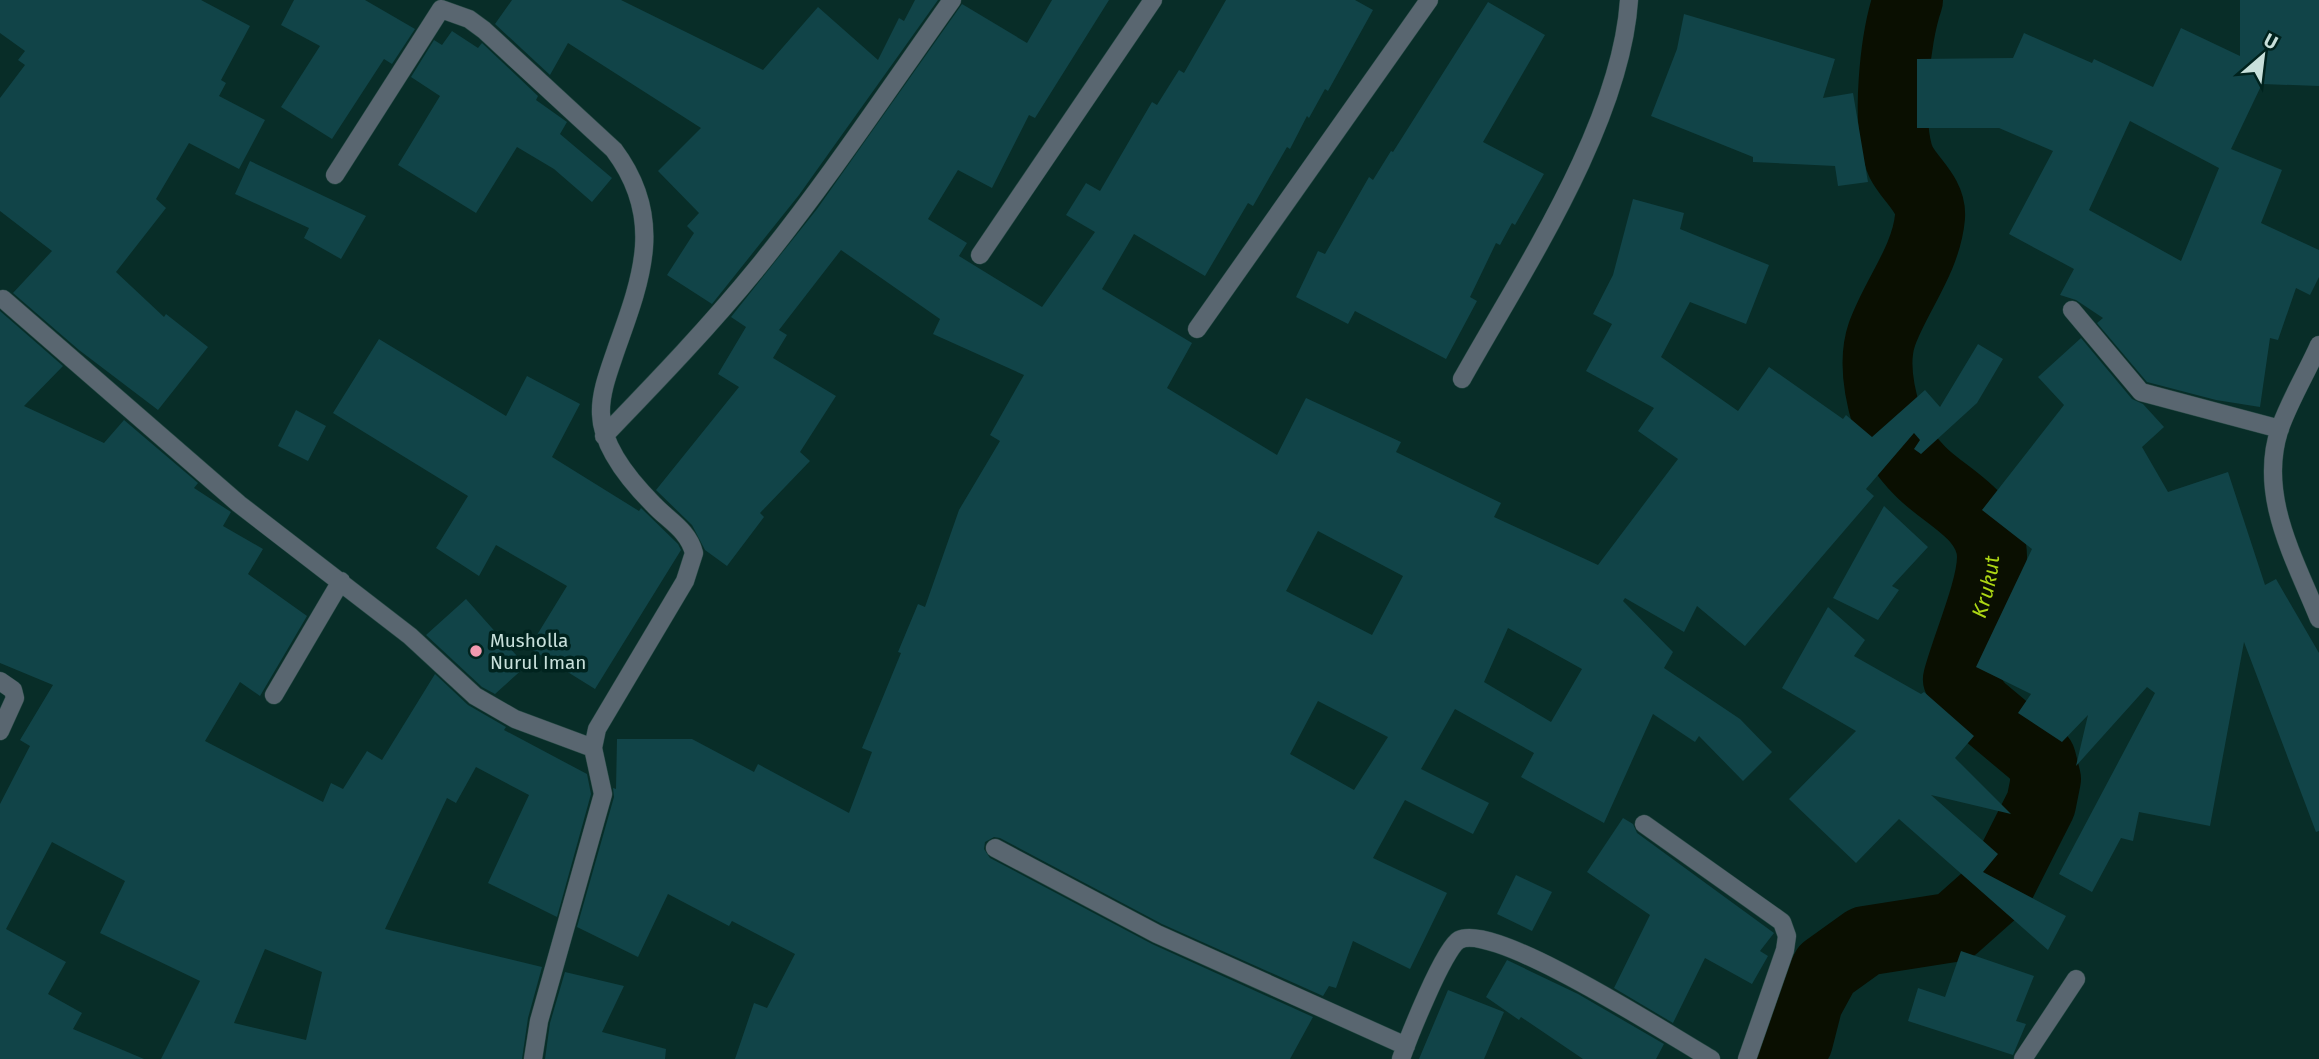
<svg xmlns="http://www.w3.org/2000/svg" width="2319" height="1059" font-family="'Fira Sans',sans-serif">
	<style>
		.lines { fill: none; stroke-linecap: round; stroke-linejoin: round }
		.river { stroke: #0a0f01; stroke-width: 70 }
		.building { fill: #114448; fill-rule: evenodd }
		.street-casing { stroke: #274a45; stroke-width: 19 }
		.street { stroke: #596670; stroke-width: 18 }
		.poi-dot { fill: #f19ab0; stroke: #00231e; stroke-width: 2.5 }
		.labels { text-anchor: middle; dominant-baseline: central; stroke-width: 7; stroke-linejoin: round; paint-order: stroke }
		.poi-label { font-size: 19px; fill: #c8e0db; stroke: #00231e; text-anchor: start }
		.water-label { font-size: 21px; font-style: italic; fill: #add714; stroke: #00231e }
	</style>
	<rect width="100%" height="100%" fill="#082d28"/>
	<g class="lines">
		<path class="river" id="s1" d="M1787,1059L1798,1041L1808,1002L1826,969L1865,941L1954,927L1999,887L2041,804L2046,779L2041,759L1979,707L1958,679C1967,645 1992,589 1992,557C1992,515 1945,497 1920,471C1905,456 1893,438 1887,418C1879,392 1873,360 1882,334C1896,295 1926,260 1930,217C1932,195 1910,180 1901,162C1885,126 1895,37 1908,0"/>
	</g>
	<path class="building" d="M0,0H201L250,26L221,80L226,83L219,96L265,120L239,169L189,143L156,199L166,208L116,272L164,317L166,314L208,347L158,410L79,350L13,293L52,251L0,211V98L25,65L18,60L25,51L0,33Z
		M294,0H365L415,29L392,64L384,59L332,139L281,107L320,46L281,25Z
		M512,0H621L763,70L818,7L878,60L899,18L904,21L915,0H938L799,195L712,304L667,275L694,233L687,226L699,213L658,171L701,128L568,43L550,75L495,24Z
		M1052,0H1109L1035,118L1029,115L992,188L958,170L928,219L967,243L959,256L1042,307L1095,232L1066,215L1086,183L1100,191L1152,102L1157,105L1179,70L1184,73L1226,0H1355L1373,10L1328,91L1325,89L1309,118L1307,116L1290,149L1287,147L1253,206L1248,203L1205,276L1134,234L1102,289L1192,343L1167,388L1277,455L1306,398L1401,442L1396,452L1501,503L1494,517L1598,565L1678,459L1638,431L1654,408L1586,371L1612,324L1593,314L1613,275L1633,199L1684,213L1680,229L1769,265L1746,324L1690,302L1661,357L1738,411L1769,367L1843,419L1846,415L1872,437L1925,390L1940,407L1978,344L2003,359L1977,403L1921,454L1914,449L1920,440L1914,433L1866,489L1874,496L1745,646L1697,606L1684,632L1625,598L1623,601L1673,652L1664,668L1740,719L1772,752L1743,781L1699,736L1695,742L1653,714L1604,823L1521,777L1534,753L1455,709L1421,769L1489,803L1473,834L1405,800L1373,858L1447,893L1410,969L1353,941L1336,988L1329,986L1323,996L1162,924L1000,838L994,837L985,842L984,849L990,858L1152,944L1313,1017L1290,1059H735L754,1003L767,1008L795,954L732,921L729,926L668,894L638,957L577,927L614,797L613,788L616,789L617,739H692L754,772L758,764L849,813L872,752L862,748L901,653L898,652L918,604L925,607L959,510L1000,441L990,435L1024,375L933,334L940,319L841,250L779,330L787,335L773,358L836,396L800,452L810,461L760,513L764,517L727,566L705,550L692,525L656,490L739,387L718,374L746,327L731,317L817,209L962,4L1027,43ZM1318,531L1403,576L1372,635L1286,591ZM1508,628L1582,669L1551,722L1484,682ZM1318,701L1388,737L1354,790L1290,754Z
		M2240,0H2319V86L2262,84L2231,149L2282,170L2261,223L2319,250V277L2310,295L2296,288L2278,340L2270,338L2260,407L2216,400L2147,382L2097,323L2103,318L2076,300L2060,295L2074,269L2009,234L2053,151L1999,128H1917V59L2013,58L2024,33L2092,63L2094,59L2153,87L2181,28L2240,56ZM2130,121L2219,168L2181,261L2089,210Z
		M1488,2L1545,35L1483,142L1544,174L1515,225L1512,223L1500,245L1496,243L1470,297L1477,301L1446,359L1355,311L1348,324L1296,297L1318,251L1325,254L1369,177L1373,180L1391,151L1393,152Z
		M1684,14L1835,59L1823,98L1853,93L1868,182L1838,186L1835,166L1753,162V157L1651,116L1677,49Z
		M452,31L478,48L482,43L538,96L536,100L567,122L560,134L612,178L592,202L554,169L517,147L476,213L398,165L440,96L411,77L434,40L442,45Z
		M250,161L366,216L341,259L304,238L309,228L235,194Z
		M0,311L63,366L24,406L104,443L124,420L198,483L194,488L231,512L223,526L263,549L248,574L307,616L260,696L240,682L205,741L323,802L331,783L343,789L367,751L382,760L435,674L468,705L506,727L504,730L587,774L591,794L557,917L488,883L529,795L476,767L456,803L447,798L385,929L542,967L528,1018L522,1059H161L200,981L100,933L125,881L52,842L6,929L66,962L48,994L82,1013L73,1029L144,1059H0V804L30,746L20,740L53,685L0,663ZM265,949L322,972L306,1040L234,1023Z
		M2081,338L2132,399L2143,404L2164,427L2142,447L2168,492L2228,472L2265,585L2276,579L2319,653V831L2316,832L2244,642L2210,826L2139,812L2133,841L2121,838L2092,892L2059,874L2155,693L2147,687L2076,766L2088,715L2062,742L2018,713L2031,694L1976,667L2032,549L1982,510L2064,405L2038,377Z
		M379,339L506,416L527,376L580,404L552,457L639,511L641,508L678,544L681,550L595,689L529,648L567,586L496,545L479,576L436,548L468,496L333,413Z
		M296,410L326,426L308,461L278,446Z
		M1884,506L1928,547L1892,586L1899,590L1878,620L1833,598Z
		M466,599L526,666L495,694L482,687L426,635Z
		M1828,607L1865,640L1854,656L1921,694L1924,692L1974,736L1955,758L2011,814L1931,795L1998,854L1983,872L2066,916L2048,950L1899,819L1856,863L1789,799L1856,731L1782,688Z
		M1623,818L1633,824L1637,833L1774,933L1760,951L1768,956L1752,984L1705,958L1673,1023L1614,988L1650,915L1587,872Z
		M1516,875L1552,892L1532,931L1497,914Z
		M1961,951L2034,976L2016,1021L2026,1024L2013,1055L1908,1021L1918,988L1945,997Z
		M1507,960L1578,994L1664,1044L1656,1059H1583L1521,1017L1519,1020L1486,997Z
		M565,972L624,986L602,1032L666,1049L665,1059H545L550,1023Z
		M1448,990L1504,1012L1484,1059H1419Z"/>
	<g class="lines">
		<g class="street-casing">
			<path id="street" d="M335,175L441,9L469,19L484,30L614,150C664,217 643,275 617,347C610,368 600,392 601,414C602,448 631,482 654,505C669,521 688,530 694,553L685,581L597,729L593,748L603,794L539,1021L533,1059
				M980,255L1153,0
				M3,299L239,504L410,636L475,696L515,719L593,748
				M2072,310L2141,392L2280,429
				M1197,329L1429,0
				M2319,345C2307,372 2290,400 2280,428C2257,495 2295,559 2319,619
				M1462,379C1522,272 1621,124 1629,0
				M604,436C657,381 710,326 758,267C827,182 888,90 952,0
				M0,681L13,690L15,698L0,731
				M274,695L341,581
				M1644,824L1782,922L1787,936L1785,950L1747,1059
				M995,848L1157,934L1406,1046
				M1401,1059C1408,1039 1444,948 1459,940C1494,921 1671,1036 1711,1059
				M2023,1059L2076,979"/>
		</g>
		<use href="#street" class="street"/>
	</g>
	<circle class="poi-dot" cx="476" cy="651" r="7"/>
	<g class="labels">
		<g class="poi-label">
			<text x="490" y="640">Musholla<tspan x="490" dy="22">Nurul Iman</tspan></text>
		</g>
		<g class="water-label">
			<text stroke="none"><textPath href="#s1" startOffset="649">Krukut</textPath></text>
		</g>
	</g>
	<g transform="translate(2263 56) rotate(28)" stroke="#00231e" stroke-width="5" paint-order="stroke">
	<path d="M0-5L12 26L0 18L-12 26Z" fill="#c8e0db"/>
	<text y="-10" font-size="19" font-weight="bold" text-anchor="middle" fill="#c8e0db">U</text>
	</g>
</svg>
